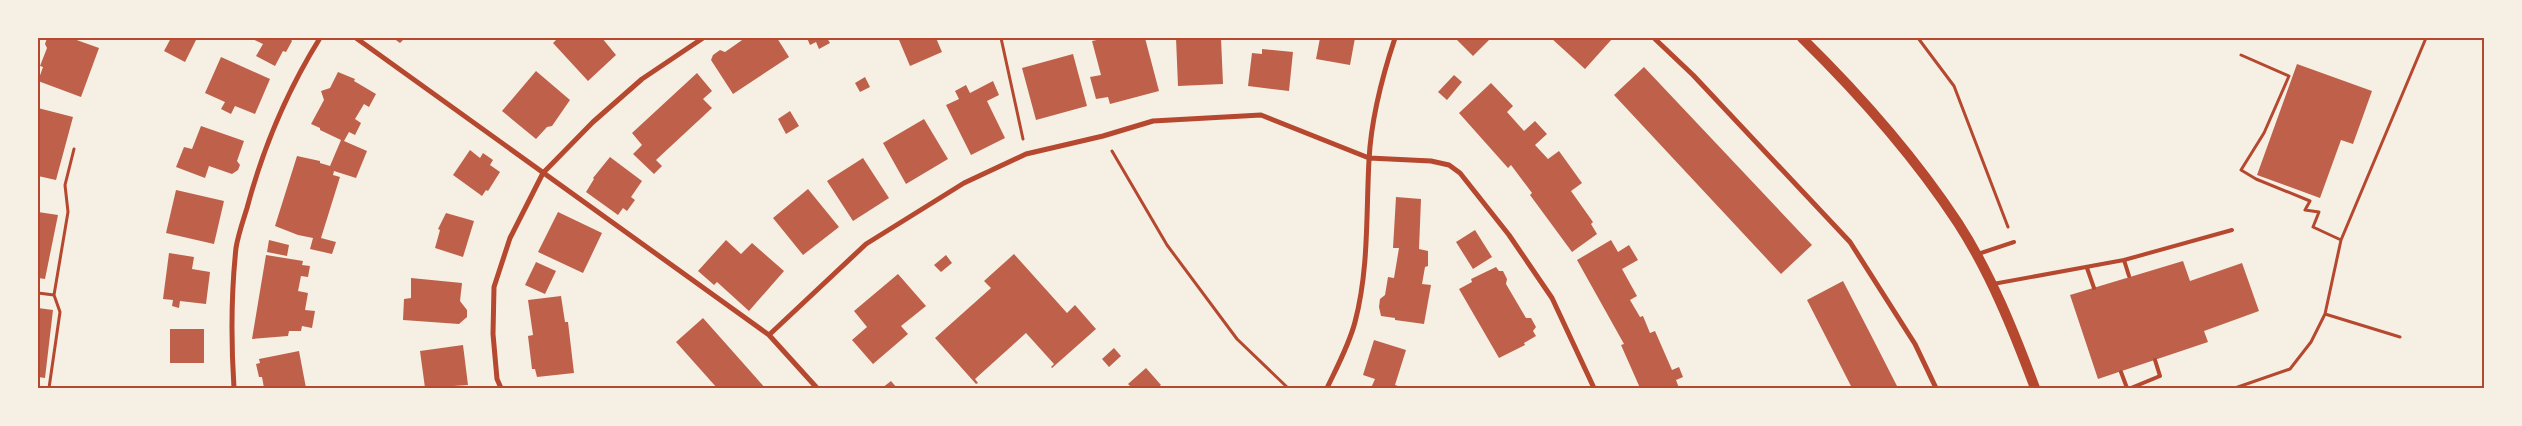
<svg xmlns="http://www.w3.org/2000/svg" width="2522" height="426" font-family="'Exo 2',sans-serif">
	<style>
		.building { fill: #bf614a }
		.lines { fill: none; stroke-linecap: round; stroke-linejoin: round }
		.path { stroke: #b5482f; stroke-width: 3 }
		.service { stroke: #b5482f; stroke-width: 4 }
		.minor { stroke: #b5482f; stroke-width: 5 }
		.secondary { stroke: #b5482f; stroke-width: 10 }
		.neatline { fill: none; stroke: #b5482f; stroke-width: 2 }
	</style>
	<rect width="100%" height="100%" fill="#f6efe4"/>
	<path class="building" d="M47,38H71L99,48L81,97L38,81L43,67L40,66L47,48L45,44Z
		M171,38H197L185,62L164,51Z
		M250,38H290L292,41L286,52L283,51L275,66L256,56L263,44Z
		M393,38H405L400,43Z
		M558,38H602L616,55L588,81L553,43Z
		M745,38H777L789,57L733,94L711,60L713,55L720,50L725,52Z
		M807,38H827L830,43L819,49L816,42L810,45Z
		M904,38H936L942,52L910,66L899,40Z
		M1106,38H1145L1159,91L1110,104L1108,97L1096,99L1090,77L1101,75L1092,41Z
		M1176,38H1221L1223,84L1178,86Z
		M1320,38H1355L1350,65L1316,59Z
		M1455,38H1491L1473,56Z
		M1551,38H1611L1612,39L1585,69Z
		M1262,49L1293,52L1289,91L1248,86L1252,53L1262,54Z
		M1073,54L1087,106L1036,120L1022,68Z
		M221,57L270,79L255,114L235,106L231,114L221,109L225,102L205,93Z
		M2297,64L2372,91L2353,144L2341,140L2320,198L2257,175Z
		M1644,67L1812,245L1781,274L1614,95Z
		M536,71L570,100L552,126L547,127L536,139L502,111Z
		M338,72L355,79L354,81L376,94L369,107L364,104L355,119L361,123L355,135L349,132L344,141L367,151L356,178L334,171L333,175L340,177L321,238L336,242L332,254L310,249L313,238L298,235L275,226L297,156L320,161V163L330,166L341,140L320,130V128L311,124L324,100L321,91L330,88Z
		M697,73L712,91L703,99L712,108L656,160L662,166L654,174L633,154L642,145L632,133Z
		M1454,75L1462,82L1447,100L1438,92Z
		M865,77L870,87L860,92L855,83Z
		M993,81L999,95L987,101L1005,138L971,155L946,105L959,99L955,91L966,85L970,93Z
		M1491,83L1513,106L1507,112L1524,131L1535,121L1547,134L1535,145L1548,159L1559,151L1582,183L1571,191L1593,222L1591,224L1597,234L1572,252L1530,195L1532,193L1511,165L1508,168L1459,113Z
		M38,108L73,117L56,180L38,176Z
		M790,111L799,126L786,134L778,119Z
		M924,119L948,159L906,184L883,143Z
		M201,126L244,141L237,161L240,165L238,170L232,174L209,166L205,178L176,167L184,147L192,149Z
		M470,150L480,158L483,153L493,160L490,165L500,172L488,191L486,190L482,196L453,175Z
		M610,157L642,181L631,197L635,200L627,211L623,208L618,215L586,192L594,179L593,178Z
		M863,158L889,198L853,221L827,181Z
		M808,189L839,227L803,255L773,218Z
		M176,190L224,201L214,244L166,233Z
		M1396,197L1421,199L1419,249L1428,251V266L1425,267L1422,284L1431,285L1424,324L1395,320V318L1381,316L1379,307L1380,299L1385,295L1388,277L1394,278L1399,248H1393Z
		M38,212L58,215L45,279L38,278Z
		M558,212L602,233L583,273L538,252Z
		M446,213L474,221L463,257L435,248L440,230L438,229Z
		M1475,230L1492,257L1473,269L1456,242Z
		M269,240L289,245L287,256L267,252Z
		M726,240L741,254L752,243L784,271L749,311L717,282L714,285L698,271Z
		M1611,240L1618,252L1629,245L1638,260L1622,269L1637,296L1630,300L1640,317L1643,316L1650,333L1655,331L1672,370L1679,367L1683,377L1676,380L1679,388H1640L1621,345L1624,344L1577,260Z
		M169,253L194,257L192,269L210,272L206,304L180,301L179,308L172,306L173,300L163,299Z
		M1014,254L1067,313L1075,305L1096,329L1052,368L1051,367L1054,364L1026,333L975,379L978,383L976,384L935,338L991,288L984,281Z
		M266,255L303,261L302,265L310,266L308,277L301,276L298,291L308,293L305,310L315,311L312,328L302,326L301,331H289L288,336L252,339Z
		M946,255L952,263L941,272L934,265Z
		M2183,261L2190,281L2242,263L2259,311L2204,331L2208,342L2098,379L2070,295Z
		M536,262L556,271L545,294L525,285Z
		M1496,267L1499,271H1503L1507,279L1506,284L1526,318H1531L1536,327L1533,331L1536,336L1524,343L1525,345L1499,358L1459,289L1472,282L1471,279Z
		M898,274L926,306L901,326L908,334L873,364L852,340L867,327L854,311Z
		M411,278L462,283L460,301L467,310V317L459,324L403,320L404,299L411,298Z
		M1843,281L1873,339L1898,388H1852L1807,300Z
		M561,296L565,322H568L574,373L537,377L535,369H532L528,336L533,335L528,300Z
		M38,308L53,310L45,378L38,377Z
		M703,318L743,363L765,388H717L676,342Z
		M170,329H204V363H170Z
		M1374,340L1406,350L1395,385L1404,388H1371L1375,379L1363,375Z
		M463,345L468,385L425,388L420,351Z
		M1114,348L1121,356L1109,367L1102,359Z
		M299,351L306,388H264L262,377H259L256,364L260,363L259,359Z
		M1146,368L1161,385L1157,388H1132L1128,384Z
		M891,381L897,388H882Z"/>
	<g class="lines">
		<path class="path" d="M1001,38L1023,139
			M1918,38L1954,86L2008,227
			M2241,55L2289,76L2264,133L2241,170L2256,179L2310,201L2305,210L2319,212L2313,227L2341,240
			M1112,151L1167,245L1237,339L1288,388
			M38,293L54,295L68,212L65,185L74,149
			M2325,314L2400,337
			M49,388L60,312L54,295
			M2235,388L2290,369L2311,342L2325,314L2341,240L2426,38"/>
		<path class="service" d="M1978,254L2014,242
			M2124,260L2232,230
			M2087,268L2094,288
			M1993,284L2124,260L2129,276
			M2121,372L2127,388
			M2131,388L2160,376L2155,360"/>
		<path class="minor" d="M356,38L769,335L817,388
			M1654,38L1693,75L1850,242L1915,344L1936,388
			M769,335L866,244L964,183L1026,154L1103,136L1153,121L1261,115L1369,158L1431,161L1449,165L1460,173L1509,235L1552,298L1594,388
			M234,388C231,342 231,295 236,248C238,235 243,221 247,208C263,148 287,91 320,38
			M501,388L497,379L493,334L494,287L510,238L543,173L593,122L642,79L703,38
			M1327,388C1337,367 1349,345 1355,322C1369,269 1366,214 1369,160C1371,121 1383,74 1395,38"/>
		<path class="secondary" d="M1802,38C1859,94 1914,156 1958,223C1991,274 2014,332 2035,388"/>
	</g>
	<rect width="2522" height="426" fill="none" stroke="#f6efe4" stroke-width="78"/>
	<rect x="39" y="39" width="2444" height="348" class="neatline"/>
</svg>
